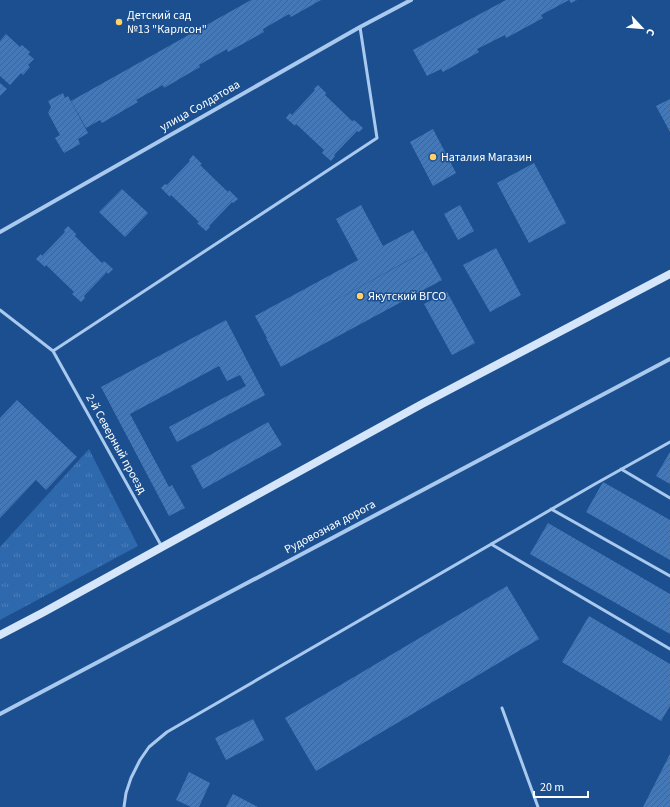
<svg xmlns="http://www.w3.org/2000/svg" width="670" height="807" font-family="'Source Sans 3',sans-serif">
	<style>
		.grass { fill: url(#grass-tufts) }
		.building { fill: url(#building-hatch) }
		.lines { fill: none; stroke-linecap: round; stroke-linejoin: round }
		.lane { stroke: #a9c9ee; stroke-width: 3 }
		.street { stroke: #a9c9ee; stroke-width: 4 }
		.secondary { stroke: #d6e6fa; stroke-width: 8 }
		.poi-dot { fill: #ffd166; stroke: #1b4f8f; stroke-width: 1.5 }
		.labels { text-anchor: middle; dominant-baseline: central; stroke-width: 3; stroke-linejoin: round; paint-order: stroke }
		.poi-label { font-size: 12px; fill: #fff; stroke: #1b4f8f; text-anchor: start }
		.street-label { font-size: 12px; fill: #fff; stroke: #1b4f8f }
	</style>
	<defs>
		<pattern id="grass-tufts" width="24" height="20" patternUnits="userSpaceOnUse"><rect width="24" height="20" fill="#2e69ad"/><path d="M3 7l-1-3M5 7V3M7 7l1-3M15 17l-1-3M17 17v-4M19 17l1-3" fill="none" stroke="#4d80b9"/></pattern>
		<pattern id="building-hatch" width="6" height="6" patternUnits="userSpaceOnUse"><rect width="6" height="6" fill="#4478b7"/><path d="M-1 1l2-2M0 6l6-6M5 7l2-2" fill="none" stroke="#486282"/></pattern>
	</defs>
	<rect width="100%" height="100%" fill="#1b4f8f"/>
	<path class="grass" d="M89,449L138,546L0,620V547Z"/>
	<path class="building" d="M251,0H321L291,17L289,14L263,29L264,32L228,52L227,49L199,65L200,67L164,88L163,85L136,100L138,102L102,123L100,120L86,128L71,101Z
		M506,0H577L571,3L569,0L541,15L543,18L506,38L505,35L477,49L479,52L443,72L441,69L427,76L413,50Z
		M6,34L20,47L22,45L30,52L28,54L34,59L28,65L30,67L23,75L21,73L10,85L0,76V41Z
		M0,83L7,89L0,96Z
		M318,85L326,93L325,95L352,121L354,120L363,128L359,132L357,131L334,155L335,156L331,161L322,153L324,150L296,124L295,126L286,118L290,113L292,115L315,90L314,89Z
		M63,93L65,98L68,96L88,133L78,139L80,144L64,153L55,138L60,135L48,113L51,107L48,101Z
		M670,99V132L656,106Z
		M433,129L456,173L433,186L410,142Z
		M193,155L202,164L200,165L228,192L229,190L238,199L233,203L232,202L209,226L210,227L206,231L197,223L199,222L171,195L170,197L161,188L165,184L167,185L190,161L189,160Z
		M534,163L566,223L529,243L497,183Z
		M122,189L148,213L125,237L99,212Z
		M361,205L383,246L413,230L425,251L292,324L426,251L442,280L281,367L266,338H267L255,316L358,260L336,219Z
		M460,205L474,231L458,240L444,214Z
		M68,226L76,234L75,236L102,263L104,261L113,269L108,274L107,272L84,296L85,298L81,302L72,294L74,292L46,265L45,267L36,259L41,254L42,256L65,232L64,230Z
		M496,248L521,295L490,312L463,265Z
		M447,292L475,343L452,355L424,304Z
		M226,320L265,395L177,442L169,427L246,386L240,375L227,381L219,366L130,414L169,487L172,485L185,508L169,516L101,387Z
		M17,400L77,457L46,490L36,480L0,518V418Z
		M268,422L282,445L203,489L191,466Z
		M670,452V484L656,476Z
		M603,482L670,520V560L586,512Z
		M548,523L670,594V634L530,554Z
		M507,586L539,639L316,771L285,718Z
		M589,616L670,664V706L661,721L562,662Z
		M253,719L264,740L226,760L215,738Z
		M670,754V807H643Z
		M189,772L210,783L199,807H191L176,800Z
		M233,794L258,807H226Z"/>
	<g class="lines">
		<path class="lane" d="M0,310L53,351L377,138L360,27
			M53,351L162,547
			M621,469L670,498
			M551,509L670,576
			M491,544L670,649
			M502,708L538,807
			M124,807L126,793L131,778L140,760L149,747L167,732L595,484L670,442"/>
		<path class="street" d="M0,232L360,27L411,0
			M0,714L670,359"/>
		<path class="secondary" d="M0,635L44,612L422,404L670,274"/>
	</g>
	<g class="poi-dot">
		<circle cx="119" cy="22" r="4"/>
		<circle cx="433" cy="157" r="4"/>
		<circle cx="360" cy="296" r="4"/>
	</g>
	<g class="labels">
		<g class="poi-label">
			<text x="127" y="15">Детский сад<tspan x="127" dy="14">№13 "Карлсон"</tspan></text>
			<text x="441" y="157">Наталия Магазин</text>
			<text x="368" y="296">Якутский ВГСО</text>
		</g>
		<g class="street-label">
			<text transform="translate(200 106) rotate(-30)">улица Солдатова</text>
			<text transform="translate(116 444) rotate(61)">2-й Северный проезд</text>
			<text transform="translate(330 527) rotate(-28)">Рудовозная дорога</text>
		</g>
	</g>
	<g transform="translate(642 28) rotate(116)" stroke="#1b4f8f" stroke-width="3" paint-order="stroke">
	<path d="M0-3L7 15L0 10L-7 15Z" fill="#ffffff"/>
	<text y="-6" font-size="11" font-weight="bold" text-anchor="middle" fill="#ffffff">С</text>
	</g>
	<path d="M534 791v6h54v-6" fill="none" stroke="#ffffff" stroke-width="2"/>
	<text x="540" y="791" font-size="12" fill="#ffffff" stroke="#1b4f8f" stroke-width="3" paint-order="stroke">20 m</text>
</svg>
